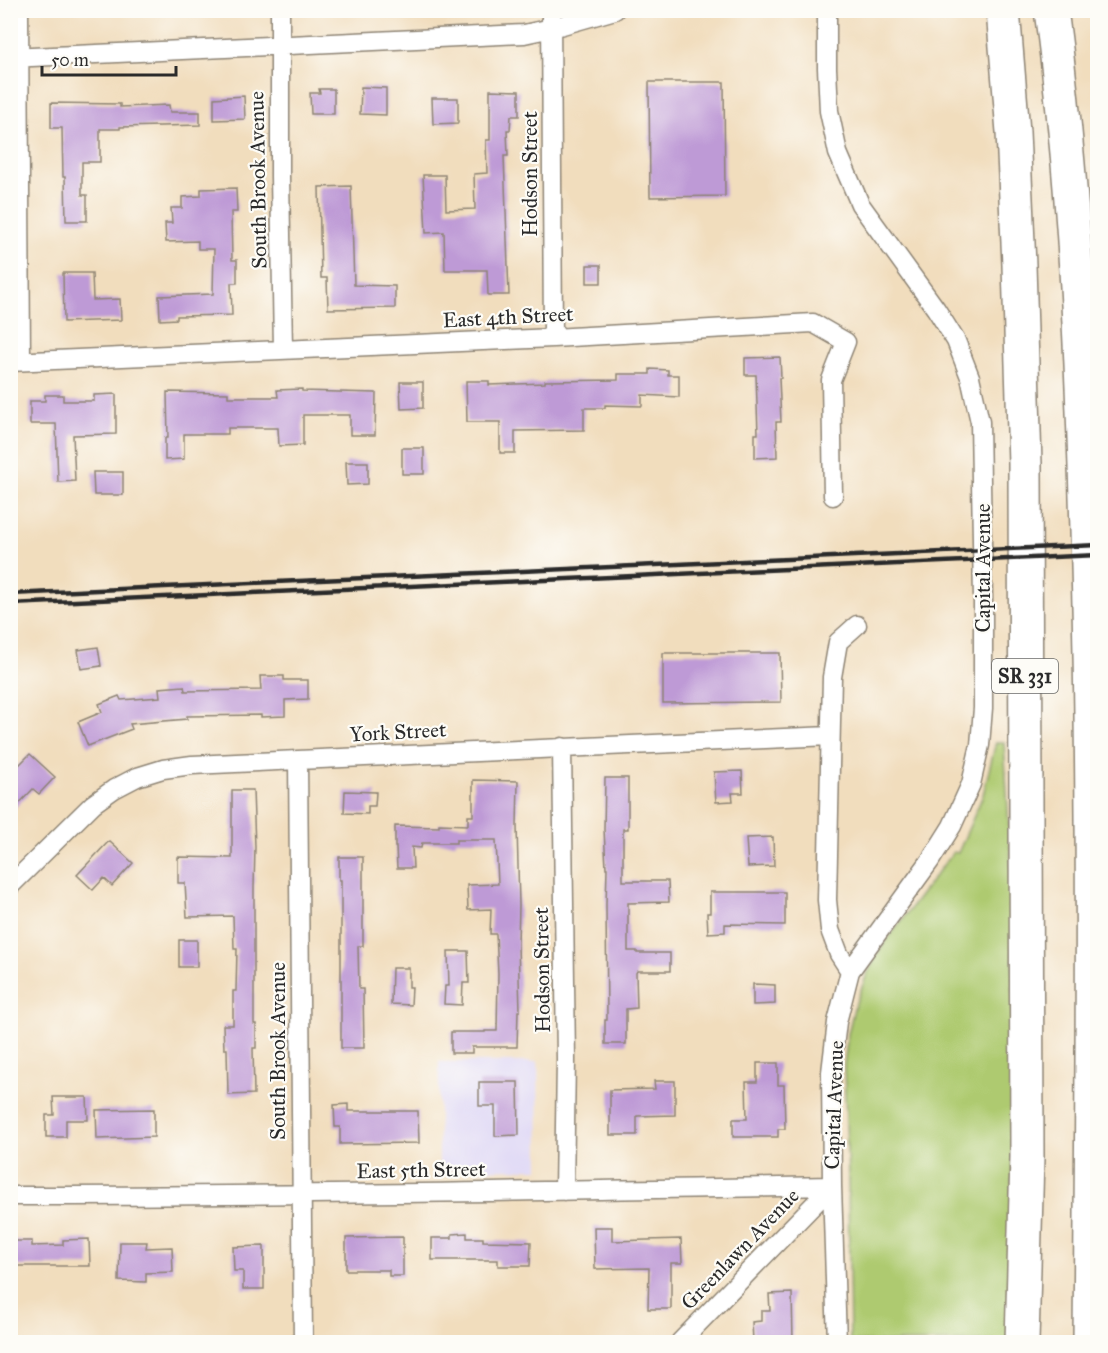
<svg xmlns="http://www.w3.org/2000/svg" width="1108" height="1353" font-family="'IM FELL Great Primer',serif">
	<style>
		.built { fill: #ddd5f6 }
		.green { fill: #aeca70; stroke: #6c7a4e; stroke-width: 1.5 }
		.building { fill: #be9ad6 }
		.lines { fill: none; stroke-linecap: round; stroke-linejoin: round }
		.street-casing { stroke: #8e8474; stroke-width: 21 }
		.highway-casing { stroke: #8e8474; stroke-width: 36 }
		.street { stroke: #fff; stroke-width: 18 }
		.highway { stroke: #fff; stroke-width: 33 }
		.rail { stroke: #2b2b2b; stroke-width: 4.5 }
		.labels { text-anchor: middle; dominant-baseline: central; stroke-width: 4.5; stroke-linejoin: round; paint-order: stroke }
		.shield { fill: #fdfcf7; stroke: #6a6a68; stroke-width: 1.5 }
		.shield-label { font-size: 20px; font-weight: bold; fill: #2b2b2b }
		.street-label { font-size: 21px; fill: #2b2b2b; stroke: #fdfcf7 }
	</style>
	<rect width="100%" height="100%" fill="#fdfcf7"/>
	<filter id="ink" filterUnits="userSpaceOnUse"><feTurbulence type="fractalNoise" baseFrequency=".0167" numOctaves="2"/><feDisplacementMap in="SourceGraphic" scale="12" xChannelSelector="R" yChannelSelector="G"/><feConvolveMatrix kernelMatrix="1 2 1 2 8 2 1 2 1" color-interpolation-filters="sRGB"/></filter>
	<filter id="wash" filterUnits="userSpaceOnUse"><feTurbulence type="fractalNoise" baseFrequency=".008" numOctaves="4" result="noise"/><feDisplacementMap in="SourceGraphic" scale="24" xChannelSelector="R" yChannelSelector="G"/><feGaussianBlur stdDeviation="1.35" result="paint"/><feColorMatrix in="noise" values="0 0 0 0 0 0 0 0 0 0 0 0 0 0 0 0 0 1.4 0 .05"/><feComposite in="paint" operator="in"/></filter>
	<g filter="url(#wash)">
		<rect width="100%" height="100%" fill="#f1ddbd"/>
		<path class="built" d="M439,1062H538L539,1169L439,1170Z"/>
		<path class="green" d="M996,742H1004L1013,895V1095L1009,1342H850L848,1176L844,1065L848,1034L854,1008L867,974L881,948L953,852L958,853L983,795Z"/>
		<g id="blocks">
			<path class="building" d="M649,82H724L725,196L650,197Z
				M361,87L386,88V115L360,114Z
				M319,89H334V114H311L310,93H320Z
				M490,90L519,91V116H511L510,130H507L508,156H504L509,295H488L487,270H445L444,232L426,233L423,175H445L446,210L475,209L474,174L487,173L486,140H490Z
				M244,96L245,119L214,120V98Z
				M432,98H458V123L433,124Z
				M51,103L120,104V107L169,105L170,112H200V125L120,127V129H100V162H82V195H87V221H66L65,177H63L62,128H51Z
				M351,186L354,285L395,286V308L328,309L327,278H321L319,187Z
				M236,188L237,212H231L232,260H237V283H231L232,315L177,316V319L160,320L159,296L213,294L214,249H198V241L166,242L165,223H172L171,208H182V197L201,196V189Z
				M587,265H601V283H587Z
				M63,273H92L93,300L120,299L121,320L64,322Z
				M780,357L781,378H779L781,422H776L777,457L755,458V434H758L756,375H745V358Z
				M650,369L668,370V375H679V397L642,395V406L605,405V408H584V430L515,431V453H500V422H467L466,381H489V385L545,383V381L618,380V374H650Z
				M400,382H423V408L401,409Z
				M302,389V391L376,393L375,435H350V415H303V445L279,446L278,428H228V434H184V459L165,460V438H168L167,392L228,393V397H278L277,390Z
				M116,394V434L73,435L75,481L58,482L56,424H30V401H45V395H63V401H94V395Z
				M402,448H424V474H402Z
				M346,462H368V484L347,485Z
				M93,472H123V495H94Z
				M98,647L101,666L81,669L78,650Z
				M663,653H780L781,702L663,703Z
				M260,676H284V680H308V699L285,700V716L261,717V715L187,716V719L130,724L132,729L88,746L78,722L102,712L99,704L119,696L121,700L160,697L159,688L184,686L185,691L261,690Z
				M30,754L55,777L39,794L33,789L10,813V774Z
				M742,771L743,793H732L733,801L716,802L714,772Z
				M605,778H628V829H623V881H668L669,902L628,903V951H637V953H670V971H637L636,973L637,1008L626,1009V1044H605V1020H607L606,905L607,868H606L604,829Z
				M473,780L518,781L517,826L519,905L518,944L520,1011H518L517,1047H472V1053H451V1032H485V1031H497L498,973L496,934H490L491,909L468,910L467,885L498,884L496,840H456V843H422L421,848L412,847L413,868H397L396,847H395V826L439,827V824L468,825V816H473Z
				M232,790H253L255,847L254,888V1024H256V1048H253L254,1094L228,1095L227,1049H224L223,1025H233V991H236L237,949H234L233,916L187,917L185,883H178V857L232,858Z
				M345,791L376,792L375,806H368V814L344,813Z
				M773,837L774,866L748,867L746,838Z
				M109,841L133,863L112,886L104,878L93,890L77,875Z
				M339,857H363V946H358L359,989H363L364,1048H341V880H339Z
				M710,892H785V925L725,924V932L708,933L707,913H710Z
				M179,940H197V967H179Z
				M448,951H468L469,983H463L462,1005L444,1004L445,986H449Z
				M392,968H409V987H412L411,1005L391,1004Z
				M753,984L775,985V1004L753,1005Z
				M757,1063H778V1085H784L785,1129H778V1137H733V1119H747L746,1082H757Z
				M654,1081H675V1115L637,1116V1135H610V1090L655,1089Z
				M479,1082H518L519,1135L495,1136V1106H479Z
				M53,1097H87L88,1120H66V1137H46V1115H54Z
				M348,1104V1111H418L419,1143L340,1144V1127H335L334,1105Z
				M154,1109V1137L97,1139L96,1110Z
				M594,1227H612V1241L681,1239L682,1263H671V1309H648L649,1268L595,1269Z
				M467,1233V1238H483V1241L531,1242L530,1266H498V1260H432V1238H452V1234Z
				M403,1237V1276H389V1270H346V1238Z
				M89,1239L90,1266H10V1241H32V1246L63,1245V1240Z
				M120,1242H147L146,1248L172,1247L173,1272L146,1273V1282L119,1281Z
				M264,1246V1289H243V1271H234L233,1247Z
				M792,1293L793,1342H753L752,1322L761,1321V1311H770L769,1294Z"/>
		</g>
	</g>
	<g filter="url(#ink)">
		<use href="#blocks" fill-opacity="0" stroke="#8e8474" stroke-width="1.5"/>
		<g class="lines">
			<g class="street-casing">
				<path id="street" d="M19,10L21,361
					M280,10V176L283,349
					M551,10L553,338
					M827,10V68L829,111L838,153L860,204L936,309L956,341L970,377L980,422L983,600V708L980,745L971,784L952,826L930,861L850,971L837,1022L831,1072L832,1186L837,1342
					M10,58L524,34L552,28L615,10
					M10,362L553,338L813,323L846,342L831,380L833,496
					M562,747L566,1060L564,1191
					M298,760L303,1342
					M10,886L93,804L114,789L137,777L163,769L192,765L298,760L830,736
					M850,971L839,954L830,930L827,900L832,677L838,642L857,625
					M10,1196C284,1196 558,1191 832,1186
					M680,1342L832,1186"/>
			</g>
			<g class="highway-casing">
				<path id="highway" d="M1003,10L1013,132L1019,265L1025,464L1027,1157L1022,1342
					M1051,10C1076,194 1083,380 1088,565C1095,824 1092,1083 1090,1342"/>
			</g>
			<use href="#street" class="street"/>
			<use href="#highway" class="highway"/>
			<path class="rail" d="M10,594L1098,545
				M10,604L1098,555"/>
		</g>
	</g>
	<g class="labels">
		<rect class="shield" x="992" y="659" width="66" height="34" rx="4.5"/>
		<g class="shield-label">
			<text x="1025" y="676">SR 331</text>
		</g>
		<g class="street-label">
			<text transform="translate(530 174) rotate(-90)">Hodson Street</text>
			<text transform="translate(258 180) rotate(-91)">South Brook Avenue</text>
			<text transform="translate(508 317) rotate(-3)">East 4th Street</text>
			<text transform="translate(983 568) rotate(-90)">Capital Avenue</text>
			<text transform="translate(398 732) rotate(-3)">York Street</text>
			<text transform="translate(542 970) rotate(-91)">Hodson Street</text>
			<text transform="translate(278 1051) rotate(-90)">South Brook Avenue</text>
			<text transform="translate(834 1105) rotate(-88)">Capital Avenue</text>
			<text transform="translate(421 1170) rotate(-1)">East 5th Street</text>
			<text transform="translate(740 1249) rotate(-46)">Greenlawn Avenue</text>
		</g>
	</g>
	<rect width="1108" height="1353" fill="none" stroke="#fdfcf7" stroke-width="36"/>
	<path d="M42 66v9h134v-9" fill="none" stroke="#2b2b2b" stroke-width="3"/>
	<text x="51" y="66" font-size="18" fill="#2b2b2b" stroke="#fdfcf7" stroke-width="4.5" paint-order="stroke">50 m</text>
</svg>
